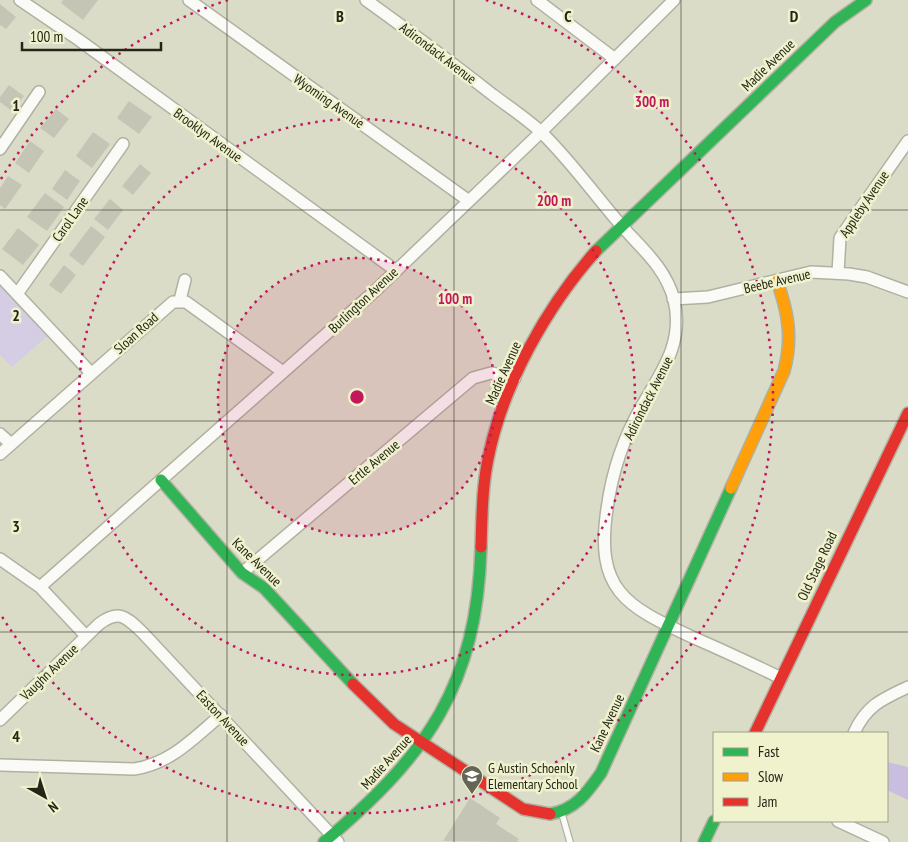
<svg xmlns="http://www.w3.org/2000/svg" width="908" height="842" font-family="'PT Sans Narrow',sans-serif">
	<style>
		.green { fill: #d5cde4 }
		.forest { fill: #c9bede }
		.building { fill: #c4c5b5 }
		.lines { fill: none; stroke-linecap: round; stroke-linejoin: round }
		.lane-casing { stroke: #b0b1a1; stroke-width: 8 }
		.street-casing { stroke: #b0b1a1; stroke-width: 14 }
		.fast-casing { stroke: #b0b1a1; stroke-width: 14 }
		.slow-casing { stroke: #b0b1a1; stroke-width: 14 }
		.jam-casing { stroke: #b0b1a1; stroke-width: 14 }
		.lane { stroke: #fafaf7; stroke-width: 5.5 }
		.street { stroke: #fafaf7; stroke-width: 11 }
		.fast { stroke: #30b455; stroke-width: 11 }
		.slow { stroke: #ff9f0a; stroke-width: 11 }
		.jam { stroke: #e5322d; stroke-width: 11 }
		.grid { fill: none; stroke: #252518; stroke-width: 1; stroke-opacity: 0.55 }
		.ring { fill: none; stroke: #c2185b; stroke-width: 2.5; stroke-dasharray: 2.5 5 }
		.labels { text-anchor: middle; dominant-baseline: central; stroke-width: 5; stroke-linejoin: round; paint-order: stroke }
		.street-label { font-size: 14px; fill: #252518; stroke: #eff2cd }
		.poi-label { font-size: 14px; fill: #252518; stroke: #eff2cd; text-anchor: start }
		.grid-label { font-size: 16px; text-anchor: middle; font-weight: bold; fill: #252518; stroke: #eff2cd; stroke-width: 5; stroke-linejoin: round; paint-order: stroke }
		.centre { fill: #c2185b; stroke: #eff2cd; stroke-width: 2.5 }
		.ring-label { font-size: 15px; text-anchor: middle; font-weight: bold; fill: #c2185b; stroke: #eff2cd; stroke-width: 5; stroke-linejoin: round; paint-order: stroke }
	</style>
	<rect width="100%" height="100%" fill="#dbdcc8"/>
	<path class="green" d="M0,279L51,333L12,367L0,355Z"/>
	<path class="forest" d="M887,762L908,767V800L887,790Z"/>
	<path class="building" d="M63,0H98L83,20L61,3Z
		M0,4L16,17L6,29L0,25Z
		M9,85L24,96L12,111L0,102V97Z
		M129,101L152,117L139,134L117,118Z
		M56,109L69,119L54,138L40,128Z
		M93,132L110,144L92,168L76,156Z
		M30,141L44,151L29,173L15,163Z
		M140,164L151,173L133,195L122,186Z
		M65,170L80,181L67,200L52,189Z
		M8,176L22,185L5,209L0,205V188Z
		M45,193L64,207L47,231L27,217Z
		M110,199L123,210L108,230L94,219Z
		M91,226L105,237L83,266L69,255Z
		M18,228L39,245L23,265L2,249Z
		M64,265L76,275L61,294L49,285Z
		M470,798L500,818L496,824L519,839L517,842L443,841Z"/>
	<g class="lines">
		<g class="lane-casing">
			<path id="lane" d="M562,814L570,842"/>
		</g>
		<g class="street-casing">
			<path id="street" d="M20,0L79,40L395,270
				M189,0L469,201
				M366,0C409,31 451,62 493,95C509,107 527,119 541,132C570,160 594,194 620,224C641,248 666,268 674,300C684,341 663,370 643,404C624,436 612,472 607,509C595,590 625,606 692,637C722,650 752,664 781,678
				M537,0L615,59
				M0,149L39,92
				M838,273L840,238L908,141
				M0,276L91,373
				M17,294L123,144
				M673,299L708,297L811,272L849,274L867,277L908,292
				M180,300L185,280
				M0,434L11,444
				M0,454L173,302H186L283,372
				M0,559L40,587L86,636
				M242,573L473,378L491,373L515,378
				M40,587L376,290L541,132L674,0
				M0,720L99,624C119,609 126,617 142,632L338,842
				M854,733C866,706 882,699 908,687
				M0,765L134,769C170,764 194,738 221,715
				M838,821L883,842"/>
		</g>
		<g class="fast-casing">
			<path id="fast" d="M596,251L835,22L866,0
				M161,480L242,573L264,588L353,684
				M550,814C575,810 587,793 601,773L731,488
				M324,842C427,755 477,686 481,547
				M704,842L714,821"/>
		</g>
		<g class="slow-casing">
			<path id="slow" d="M731,488L784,371C793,338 788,312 777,281"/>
		</g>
		<g class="jam-casing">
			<path id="jam" d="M481,547C482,517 482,488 488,459C502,386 547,306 596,251
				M353,684L394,724L523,809L550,814
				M755,733L908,413"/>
		</g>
		<use href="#lane" class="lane"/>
		<use href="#street" class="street"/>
		<use href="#fast" class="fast"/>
		<use href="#slow" class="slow"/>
		<use href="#jam" class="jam"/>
	</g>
	<path class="grid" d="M227,0V842M454,0V842M681,0V842M0,210H908M0,421H908M0,632H908"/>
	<circle cx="357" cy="397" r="139" fill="#c2185b" fill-opacity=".12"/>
	<g class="ring">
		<circle cx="357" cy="397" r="139"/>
		<circle cx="357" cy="397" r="278"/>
		<path d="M1 179A417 417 0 0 1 228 0M486 0A417 417 0 1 1 1 615"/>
	</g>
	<defs>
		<g id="school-pin" transform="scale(1.125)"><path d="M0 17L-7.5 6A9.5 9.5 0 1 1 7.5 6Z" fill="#656556" stroke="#eff2cd"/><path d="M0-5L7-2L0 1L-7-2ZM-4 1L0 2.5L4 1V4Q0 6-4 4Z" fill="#fff"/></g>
	</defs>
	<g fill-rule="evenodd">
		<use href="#school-pin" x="472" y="776"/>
	</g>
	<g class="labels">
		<g class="street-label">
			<text transform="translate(438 53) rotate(37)">Adirondack Avenue</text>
			<text transform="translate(768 65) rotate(-44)">Madie Avenue</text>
			<text transform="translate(329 101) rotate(35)">Wyoming Avenue</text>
			<text transform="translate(208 135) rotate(36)">Brooklyn Avenue</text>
			<text transform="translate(864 204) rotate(-56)">Appleby Avenue</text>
			<text transform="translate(70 219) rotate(-55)">Carol Lane</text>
			<text transform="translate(777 281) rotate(-13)">Beebe Avenue</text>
			<text transform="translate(363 300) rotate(-43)">Burlington Avenue</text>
			<text transform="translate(136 333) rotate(-42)">Sloan Road</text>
			<text transform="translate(503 373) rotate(-66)">Madie Avenue</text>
			<text transform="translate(648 398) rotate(-63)">Adirondack Avenue</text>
			<text transform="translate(374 462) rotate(-40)">Ertle Avenue</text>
			<text transform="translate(257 562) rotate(44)">Kane Avenue</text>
			<text transform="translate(817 566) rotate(-65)">Old Stage Road</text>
			<text transform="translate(49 672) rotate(-44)">Vaughn Avenue</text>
			<text transform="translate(223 718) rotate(47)">Easton Avenue</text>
			<text transform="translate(607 723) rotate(-65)">Kane Avenue</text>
			<text transform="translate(386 762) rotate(-48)">Madie Avenue</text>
		</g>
		<g class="poi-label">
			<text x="488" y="768">G Austin Schoenly<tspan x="488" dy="16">Elementary School</tspan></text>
		</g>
	</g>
	<g class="grid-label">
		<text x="340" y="22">B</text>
		<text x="568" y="22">C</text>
		<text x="794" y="22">D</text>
		<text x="16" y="111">1</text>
		<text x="16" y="321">2</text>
		<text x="16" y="532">3</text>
		<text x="16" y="742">4</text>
	</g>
	<circle cx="357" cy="397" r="8" class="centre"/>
	<g class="ring-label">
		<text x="652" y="107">300 m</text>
		<text x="554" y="206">200 m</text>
		<text x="455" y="304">100 m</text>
	</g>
	<rect x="713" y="732" width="175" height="90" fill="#eff2cd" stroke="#9ea085"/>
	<rect x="723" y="748" width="25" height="8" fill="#30b455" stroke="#9ea085"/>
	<text x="758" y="757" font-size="15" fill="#252518">Fast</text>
	<rect x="723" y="773" width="25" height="8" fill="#ff9f0a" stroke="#9ea085"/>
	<text x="758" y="782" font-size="15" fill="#252518">Slow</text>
	<rect x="723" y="798" width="25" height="8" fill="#e5322d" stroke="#9ea085"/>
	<text x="758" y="807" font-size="15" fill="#252518">Jam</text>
	<g transform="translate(45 797) rotate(141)" stroke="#eff2cd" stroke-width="4" paint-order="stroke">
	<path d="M0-4L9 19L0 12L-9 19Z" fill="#252518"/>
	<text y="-8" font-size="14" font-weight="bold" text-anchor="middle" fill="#252518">N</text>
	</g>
	<path d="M22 42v8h139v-8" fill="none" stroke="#252518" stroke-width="2.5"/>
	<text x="30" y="42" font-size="15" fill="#252518" stroke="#eff2cd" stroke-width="4" paint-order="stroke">100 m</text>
</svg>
